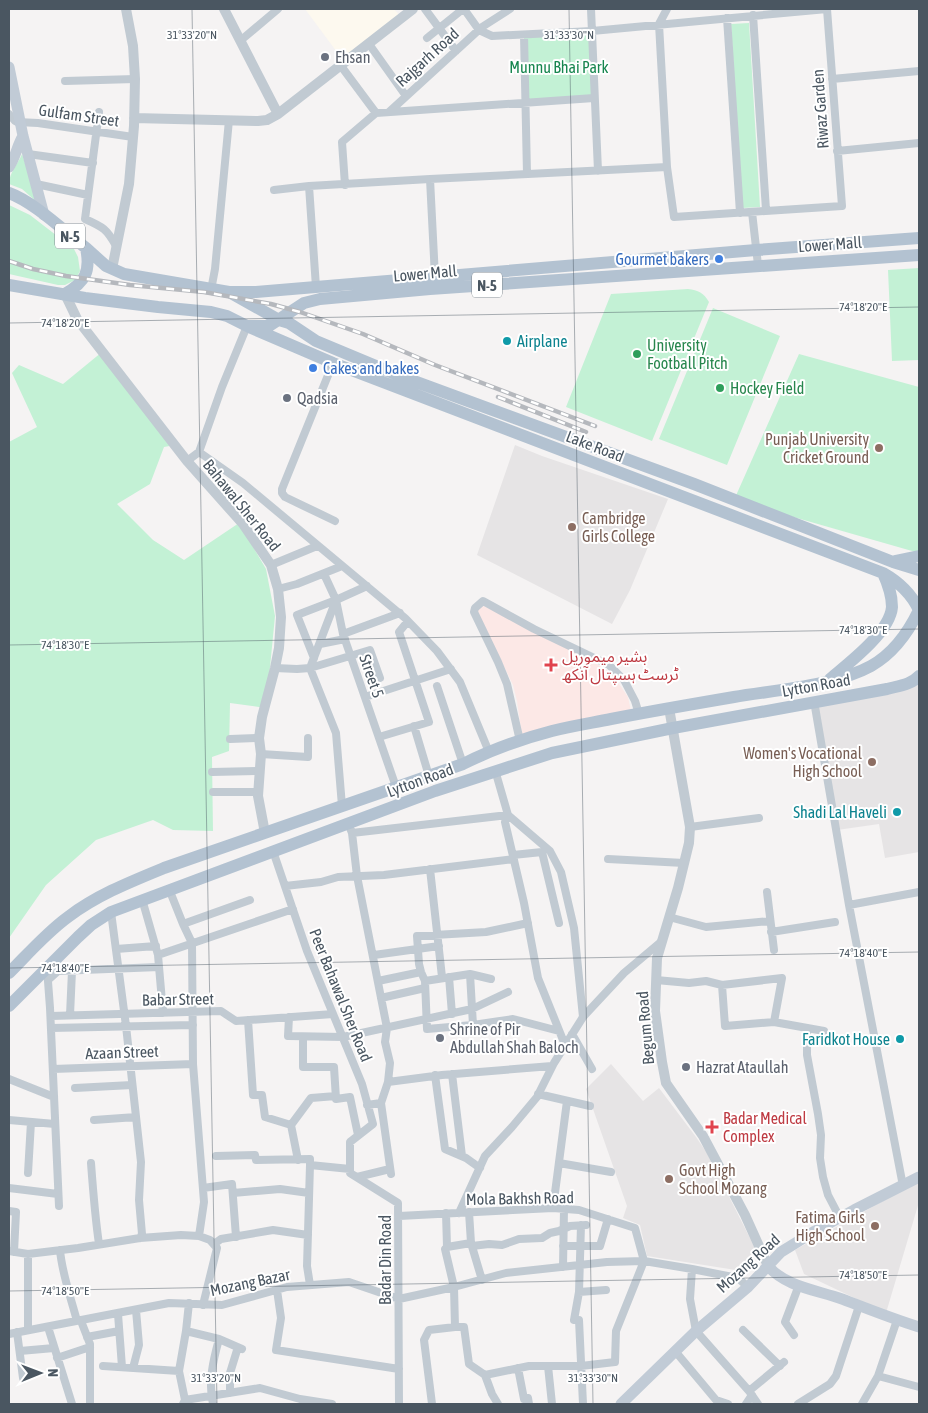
<svg xmlns="http://www.w3.org/2000/svg" width="928" height="1413" font-family="'Asap Condensed','Noto Sans Arabic',sans-serif">
	<style>
		.commercial { fill: #fdf9ef }
		.education { fill: #e6e4e5 }
		.medical { fill: #fce8e6 }
		.green { fill: #c3f1d5 }
		.lines { fill: none; stroke-linecap: round; stroke-linejoin: round }
		.minor { stroke: #c1cad2; stroke-width: 8 }
		.tertiary { stroke: #c1cad2; stroke-width: 10 }
		.secondary { stroke: #c1cbd6; stroke-width: 11 }
		.primary { stroke: #b3c2d1; stroke-width: 12 }
		.rail-casing { stroke: #b5b8bd; stroke-width: 4.5 }
		.rail { stroke: #fff; stroke-width: 2.5; stroke-dasharray: 8; stroke-linecap: butt }
		.ticks { fill: none; stroke: #4a5661; stroke-width: 1; stroke-opacity: 0.45 }
		.worship-dot { fill: #6b7280; stroke: #fff; stroke-width: 2 }
		.shop-dot { fill: #3f7fe0; stroke: #fff; stroke-width: 2 }
		.culture-dot { fill: #0f9aa8; stroke: #fff; stroke-width: 2 }
		.leisure-dot { fill: #2e9e5b; stroke: #fff; stroke-width: 2 }
		.education-dot { fill: #8d6e63; stroke: #fff; stroke-width: 2 }
		.health-dot { fill: #e0444e; stroke: #fff; stroke-width: 2 }
		.labels { text-anchor: middle; dominant-baseline: central; stroke-width: 4; stroke-linejoin: round; paint-order: stroke }
		.shield { fill: #fff; stroke: #808990; stroke-width: 1 }
		.shield-label { font-size: 15px; font-weight: bold; fill: #4a5661 }
		.worship-label { font-size: 16px; fill: #5b616d; stroke: #fff; text-anchor: start }
		.street-label { font-size: 16px; fill: #4a5661; stroke: #fff }
		.park-label { font-size: 16px; fill: #17864f; stroke: #fff }
		.shop-label { font-size: 16px; fill: #366cbe; stroke: #fff; text-anchor: end }
		.culture-label { font-size: 16px; fill: #0d838f; stroke: #fff; text-anchor: end }
		.leisure-label { font-size: 16px; fill: #27864d; stroke: #fff; text-anchor: start }
		.education-label { font-size: 16px; fill: #785e54; stroke: #fff; text-anchor: end }
		.health-label { font-size: 16px; fill: #be3a42; stroke: #fff; text-anchor: start }
		.ticks-label { font-size: 12px; text-anchor: middle; fill: #4a5661; stroke: #fff; stroke-width: 4; stroke-linejoin: round; paint-order: stroke }
	</style>
	<rect width="100%" height="100%" fill="#f5f3f3"/>
	<path class="commercial" d="M305,9H394L402,18L345,63Z"/>
	<path class="education" d="M515,445L542,456L668,499L630,590L612,624L477,555Z
		M919,681V852L885,858L879,824L837,830L814,701Z
		M611,1064L643,1101L659,1088L696,1137L707,1153L758,1254L742,1271L647,1256L640,1225L623,1218L627,1206L586,1089Z
		M919,1181V1202L886,1313L804,1274L795,1250Z"/>
	<path class="medical" d="M484,606L588,658L613,675L628,697L631,711L522,736L517,701L513,685L479,615L477,610L480,607Z"/>
	<path class="green" d="M749,23L760,207L742,208L731,24Z
		M592,31L594,98L525,103L524,35Z
		M22,154L38,203L22,189L9,184C9,173 18,164 22,154Z
		M9,205L30,215L74,249L78,257L80,271L75,280L65,285H58L9,274Z
		M919,268V360L892,361L888,270Z
		M688,289C698,290 704,293 709,302L652,441L566,407L611,294Z
		M713,308L780,336L727,465L659,439Z
		M102,352L175,445L164,447L150,484L117,504L153,540L184,560L239,523L266,569L275,616L266,708L230,703L229,751L212,757L213,831L173,830L153,820L96,840L46,885L9,938V442L37,427L12,373L19,365L63,384Z
		M799,354L919,387V553L734,500Z"/>
	<g class="lines">
		<path class="minor" d="M425,9L456,51
			M464,9L479,30L492,36L592,31L827,9
			M591,9L598,171
			M667,9L659,24L667,167L674,217L842,206L827,9
			M753,15L766,210
			M727,18L740,213
			M524,35L527,174
			M427,38L463,9
			M240,41L278,9
			M369,44L406,96
			M341,66L376,113
			M832,79L919,71
			M65,81L135,79
			M99,112L85,219C103,227 107,229 116,246
			M389,112L482,27L510,9
			M9,114L15,121L17,122L38,123L133,137
			M837,151L919,143
			M28,154L93,163
			M36,184L88,195
			M345,185L342,142L376,113L594,98
			M309,186L316,287
			M274,190L309,186L430,179
			M752,212L758,265
			M435,277L430,179L667,167
			M211,290L215,269L229,120
			M333,363L282,489V493L285,497L335,521
			M199,452L222,387L247,326
			M187,461L199,452L243,483L405,618L437,651L460,682L489,752
			M271,565L317,546
			M324,574L336,600L343,634L396,787
			M278,589L297,584L342,566
			M343,634L400,613
			M320,644L345,639
			M314,658L297,615L336,600
			M275,668L297,669L310,668L370,650L380,678
			M437,686L463,764
			M365,697L451,669
			M814,701L849,905L903,1186
			M414,726L429,776
			M379,737L429,722L399,632L408,621
			M230,739L259,738
			M520,741L507,684L498,662L474,612L475,608L483,601L534,629L609,665L624,680L635,701L639,714
			M261,754L308,757V738
			M495,770L508,815L550,851L561,872L574,928L583,1017
			M212,772L259,771
			M213,792H259
			M342,806L336,733L310,668L336,600L367,586
			M508,815L505,822L524,903L538,978L565,1045
			M348,823L352,833L357,876L387,1028L385,1042L390,1063L388,1082
			M690,827L759,818
			M352,833L508,815
			M273,851L307,951L362,1084L373,1124L350,1142V1173L398,1203L399,1404
			M513,855L542,852L559,923
			M608,859L684,863
			M430,869L442,977
			M285,886L321,882L338,877L384,875L514,859
			M169,889L183,924
			M767,892L774,950
			M142,899L158,955L163,1013
			M849,905L919,892
			M111,912L126,1026L141,1162L139,1200L142,1234L140,1238
			M669,917L706,927L770,921
			M528,923L486,932L417,936L419,964L421,972L425,981L427,1029L473,1025L513,1019L559,1031
			M771,932L835,922
			M116,949L156,946
			M158,955L293,909
			M374,955L439,946
			M47,968L50,1008L59,1206
			M470,974L473,1025
			M449,977L452,1014
			M48,980L58,971L159,967
			M656,980L689,983L706,981L722,985L782,978L774,1022
			M378,981L421,972
			M425,981L470,974L491,979
			M722,985L725,1026L774,1022L824,1031
			M381,998L425,988
			M70,1015L72,971
			M51,1016L221,1011L236,1021L333,1014
			M289,1017L288,1036L343,1037L472,1009L508,992
			M248,1020L253,1095H262L265,1117L291,1125L298,1160
			M51,1028L193,1025
			M807,1028V1055L818,1114L821,1135L820,1158L823,1177L828,1195L840,1218
			M572,1034L592,1069
			M303,1037V1067H334L336,1099L350,1097L358,1135
			M53,1069L193,1064
			M452,1074L462,1156
			M435,1075L445,1149L466,1158L480,1168
			M9,1079L54,1097
			M75,1088L132,1085
			M538,1094L590,1106
			M381,1103L391,1174
			M367,1105L381,1103L388,1082L442,1075L552,1066
			M9,1120L55,1124
			M94,1120L136,1117
			M291,1125L311,1098L336,1096
			M216,1156L255,1155L256,1160L310,1159V1165L350,1169
			M91,1163C93,1190 95,1217 99,1244
			M559,1163L611,1172
			M310,1165L307,1266L310,1285
			M28,1173L31,1122
			M357,1177L390,1169
			M9,1188L58,1194
			M203,1188L232,1184L236,1237
			M233,1193L280,1189L309,1193
			M553,1208L567,1101
			M9,1211L16,1212L14,1252
			M469,1212L471,1243L482,1280
			M446,1213L447,1247L471,1243
			M459,1213L485,1156L512,1127L537,1097L554,1063L583,1017L624,973L662,941
			M399,1216L553,1208L579,1210L635,1228L644,1261
			M581,1225L579,1292L574,1320H579L583,1404
			M199,1236L204,1202L193,1064L192,943L183,924L250,900
			M214,1244L221,1239L273,1230L308,1235
			M472,1246L489,1244L502,1245L519,1239L542,1238L550,1233L559,1231L570,1226L586,1225
			M563,1246H600L608,1219
			M447,1247L445,1249L454,1287L455,1327H464L469,1364L485,1375L492,1394L498,1404
			M60,1250C62,1274 71,1298 77,1321
			M9,1251L28,1254L78,1248L140,1238L181,1235L199,1236L210,1240L217,1248L203,1305
			M28,1254V1330
			M563,1267L564,1209
			M692,1269L690,1299L696,1331L749,1391L758,1404
			M277,1290L281,1318L276,1350L399,1369
			M579,1292L606,1290
			M118,1314L122,1367
			M81,1321L90,1344V1404
			M48,1327L72,1404
			M743,1330L780,1366
			M186,1331L219,1339L242,1349
			M17,1332L23,1378
			M9,1334L169,1303L222,1305L287,1287L349,1282L399,1299L454,1287L506,1273L607,1262L644,1261L692,1269L738,1278L748,1287
			M794,1335L785,1322L799,1285
			M87,1337L119,1331
			M20,1351L54,1348
			M675,1351L716,1400L728,1404
			M57,1358L90,1347
			M103,1366L179,1371
			M548,1366L552,1404
			M133,1368L139,1345L136,1310
			M518,1368L524,1399L528,1398L529,1404
			M485,1375L529,1366H581L615,1362L616,1331L644,1261
			M878,1376L919,1387
			M749,1391L784,1362
			M230,1393V1373L238,1347
			M185,1400L260,1388L300,1399L332,1404
			M183,1404L185,1400L179,1371L186,1331L189,1303
			M213,1404C208,1382 213,1361 219,1339
			M432,1404L424,1340L429,1330L455,1327
			M746,1404L752,1395
			M798,1404L830,1384L836,1376L859,1306
			M862,1404L878,1376L897,1320"/>
		<path class="tertiary" d="M224,9L278,114
			M134,118L258,121L267,120L278,114L413,9
			M112,269L129,184L134,126L135,79L133,46L126,9
			M65,294L77,319L187,461L243,524L271,565L278,589L281,617L279,648L275,668L262,717L259,738L261,754L258,796L265,833
			M669,708L690,827L689,843L678,888L657,958L655,1011L662,1062L666,1083L703,1136L745,1215L768,1266"/>
		<path class="secondary" d="M9,67L23,136L44,215
			M9,167C16,157 17,145 23,136
			M768,1266C786,1287 817,1290 842,1299C868,1309 893,1319 919,1327
			M621,1404L696,1331L748,1287L781,1252L815,1231L854,1210L919,1177"/>
		<path class="primary" d="M9,193C34,202 64,231 86,248C91,272 85,282 65,294
			M86,248L106,266L124,274L229,292H256L756,250L919,238
			M9,285L85,298L158,307L211,312L227,316L247,326H269L304,303L320,299L430,289L919,255
			M231,293L279,320L289,323L316,341L400,376L694,484L893,562L919,570
			M249,327L333,363L883,573C899,582 911,593 919,610
			M895,561L919,556
			M830,679C849,663 890,632 892,607C892,594 888,584 883,573
			M9,973C28,954 46,933 68,917C97,895 130,882 164,868L463,764C491,750 521,739 552,731C571,726 591,723 611,719C652,711 693,704 734,697C775,690 835,686 871,666C894,653 908,633 919,610
			M9,1006L78,937L91,925L111,912L435,791L552,753L673,728L887,689C898,686 911,685 919,676"/>
		<g class="rail-casing">
			<path id="rail" d="M9,261L33,269L66,276L130,285L204,292L271,304L300,312L363,334L435,365L595,426
				M498,397L586,432"/>
		</g>
		<use href="#rail" class="rail"/>
	</g>
	<path class="ticks" d="M192,9L217,1404M569,9L593,1404M9,323L919,307M9,645L919,629M9,968L919,952M9,1291L919,1275"/>
	<g class="worship-dot">
		<circle cx="325" cy="57" r="5"/>
		<circle cx="287" cy="398" r="5"/>
		<circle cx="440" cy="1038" r="5"/>
		<circle cx="686" cy="1067" r="5"/>
	</g>
	<g class="shop-dot">
		<circle cx="719" cy="259" r="5"/>
		<circle cx="313" cy="368" r="5"/>
	</g>
	<g class="culture-dot">
		<circle cx="507" cy="341" r="5"/>
		<circle cx="897" cy="812" r="5"/>
		<circle cx="900" cy="1039" r="5"/>
	</g>
	<g class="leisure-dot">
		<circle cx="637" cy="354" r="5"/>
		<circle cx="720" cy="388" r="5"/>
	</g>
	<g class="education-dot">
		<circle cx="879" cy="448" r="5"/>
		<circle cx="572" cy="527" r="5"/>
		<circle cx="872" cy="762" r="5"/>
		<circle cx="669" cy="1179" r="5"/>
		<circle cx="875" cy="1226" r="5"/>
	</g>
	<g class="health-dot">
		<path d="M548.5 657.5h5v5h5v5h-5v5h-5v-5h-5v-5h5z"/>
		<path d="M709.5 1119.5h5v5h5v5h-5v5h-5v-5h-5v-5h5z"/>
	</g>
	<g class="labels">
		<g class="shield">
			<rect x="55" y="223.5" width="30" height="25" rx="4"/>
			<rect x="472" y="272.5" width="30" height="25" rx="4"/>
		</g>
		<g class="shield-label">
			<text x="70" y="236">N-5</text>
			<text x="487" y="285">N-5</text>
		</g>
		<g class="worship-label">
			<text x="335" y="57">Ehsan</text>
			<text x="297" y="398">Qadsia</text>
			<text x="450" y="1029">Shrine of Pir<tspan x="450" dy="18">Abdullah Shah Baloch</tspan></text>
			<text x="696" y="1067">Hazrat Ataullah</text>
		</g>
		<g class="street-label">
			<text transform="translate(427 57) rotate(-42)">Rajgarh Road</text>
			<text transform="translate(820 109) rotate(-94)">Riwaz Garden</text>
			<text transform="translate(79 115) rotate(8)">Gulfam Street</text>
			<text transform="translate(830 244) rotate(-4)">Lower Mall</text>
			<text transform="translate(425 273) rotate(-5)">Lower Mall</text>
			<text transform="translate(595 446) rotate(21)">Lake Road</text>
			<text transform="translate(242 505) rotate(51)">Bahawal Sher Road</text>
			<text transform="translate(372 676) rotate(71)">Street 5</text>
			<text transform="translate(816 685) rotate(-10)">Lytton Road</text>
			<text transform="translate(420 780) rotate(-20)">Lytton Road</text>
			<text transform="translate(341 995) rotate(68)">Peer Bahawal Sher Road</text>
			<text transform="translate(178 999) rotate(-1)">Babar Street</text>
			<text transform="translate(645 1028) rotate(-95)">Begum Road</text>
			<text transform="translate(122 1052) rotate(-2)">Azaan Street</text>
			<text transform="translate(520 1198) rotate(-1)">Mola Bakhsh Road</text>
			<text transform="translate(385 1260) rotate(-90)">Badar Din Road</text>
			<text transform="translate(748 1263) rotate(-42)">Mozang Road</text>
			<text transform="translate(250 1282) rotate(-12)">Mozang Bazar</text>
		</g>
		<g class="park-label">
			<text x="559" y="67">Munnu Bhai Park</text>
		</g>
		<g class="shop-label">
			<text x="709" y="259">Gourmet bakers</text>
			<text x="323" y="368" text-anchor="start">Cakes and bakes</text>
		</g>
		<g class="culture-label">
			<text x="517" y="341" text-anchor="start">Airplane</text>
			<text x="887" y="812">Shadi Lal Haveli</text>
			<text x="890" y="1039">Faridkot House</text>
		</g>
		<g class="leisure-label">
			<text x="647" y="345">University<tspan x="647" dy="18">Football Pitch</tspan></text>
			<text x="730" y="388">Hockey Field</text>
		</g>
		<g class="education-label">
			<text x="869" y="439">Punjab University<tspan x="869" dy="18">Cricket Ground</tspan></text>
			<text x="582" y="518" text-anchor="start">Cambridge<tspan x="582" dy="18">Girls College</tspan></text>
			<text x="862" y="753">Women's Vocational<tspan x="862" dy="18">High School</tspan></text>
			<text x="679" y="1170" text-anchor="start">Govt High<tspan x="679" dy="18">School Mozang</tspan></text>
			<text x="865" y="1217">Fatima Girls<tspan x="865" dy="18">High School</tspan></text>
		</g>
		<g class="health-label">
			<text x="562" y="656">بشیر میموریل<tspan x="562" dy="18">ٹرسٹ ہسپتال آنکھ</tspan></text>
			<text x="723" y="1118">Badar Medical<tspan x="723" dy="18">Complex</tspan></text>
		</g>
	</g>
	<g class="ticks-label">
		<text x="192" y="39">31°33'20"N</text>
		<text x="569" y="39">31°33'30"N</text>
		<text x="863" y="311">74°18'20"E</text>
		<text x="65" y="327">74°18'20"E</text>
		<text x="863" y="634">74°18'30"E</text>
		<text x="65" y="649">74°18'30"E</text>
		<text x="863" y="957">74°18'40"E</text>
		<text x="65" y="972">74°18'40"E</text>
		<text x="863" y="1279">74°18'50"E</text>
		<text x="65" y="1295">74°18'50"E</text>
		<text x="216" y="1382">31°33'20"N</text>
		<text x="593" y="1382">31°33'30"N</text>
	</g>
	<rect width="928" height="1413" fill="none" stroke="#4a5661" stroke-width="20"/>
	<g transform="translate(40 1373) rotate(89)" stroke="#ffffff" stroke-width="4" paint-order="stroke">
	<path d="M0-4L9 19L0 12L-9 19Z" fill="#4a5661"/>
	<text y="-8" font-size="14" font-weight="bold" text-anchor="middle" fill="#4a5661">N</text>
	</g>
</svg>
